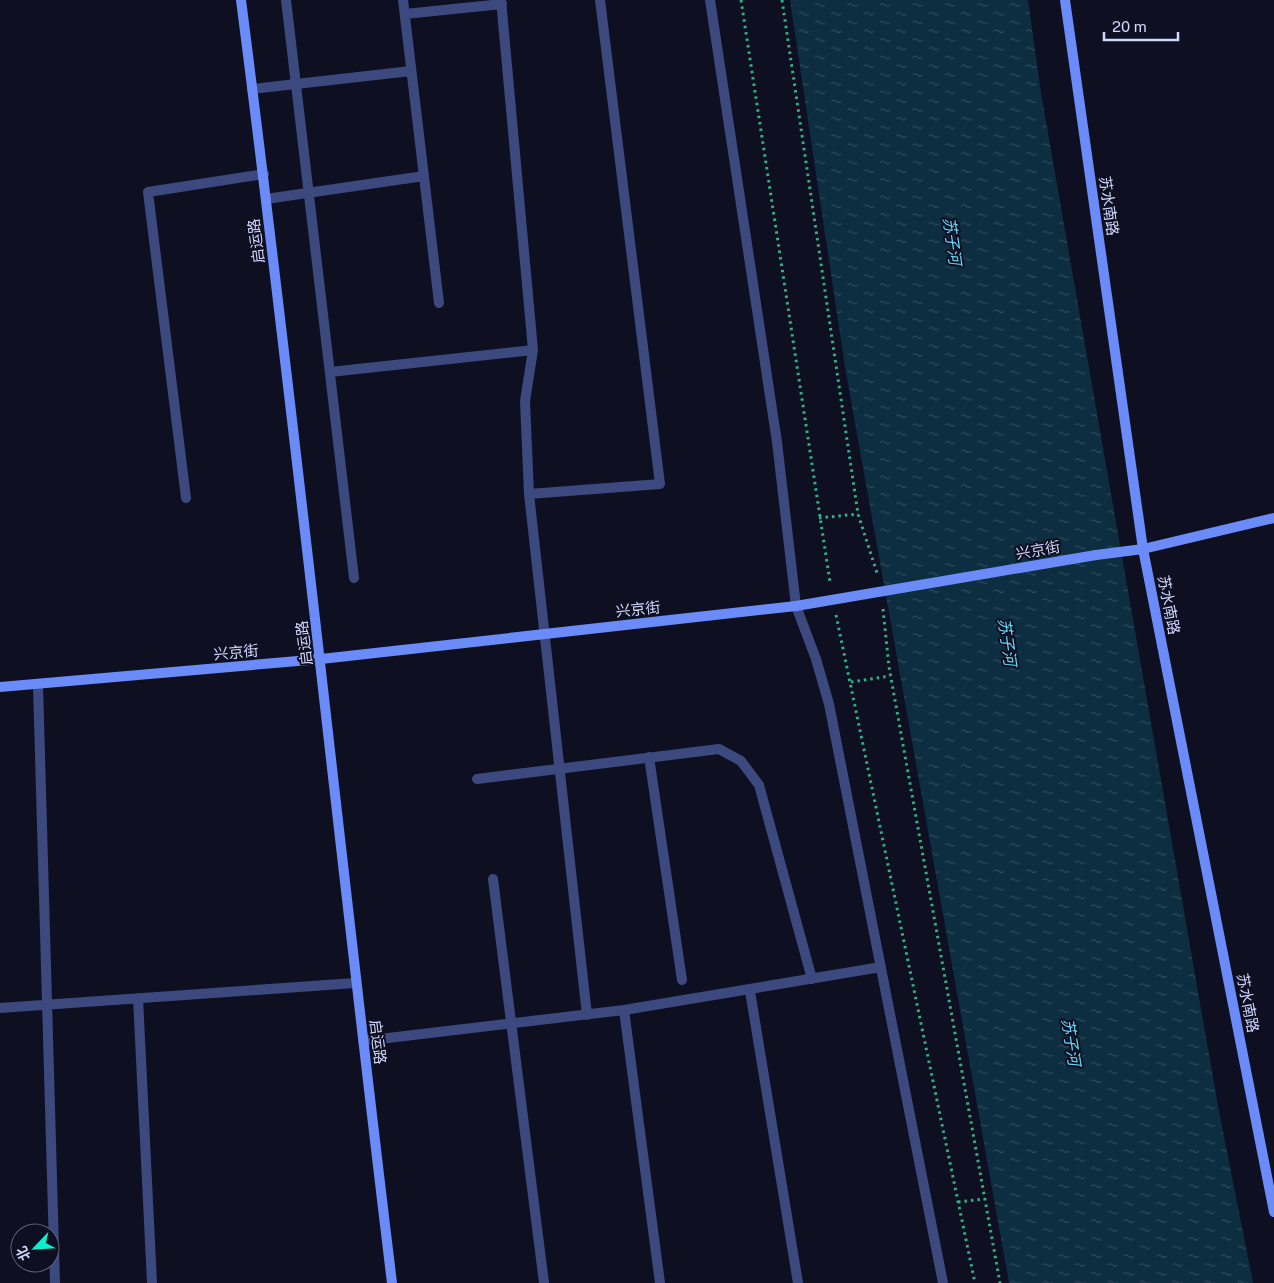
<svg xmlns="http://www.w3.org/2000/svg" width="1274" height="1283" font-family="'Public Sans','Noto Sans SC',sans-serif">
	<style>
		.water { fill: url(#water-ripples) }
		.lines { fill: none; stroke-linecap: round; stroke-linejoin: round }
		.path { stroke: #33ae88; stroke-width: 3; stroke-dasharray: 2.5 4; stroke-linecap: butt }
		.lane { stroke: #3b497e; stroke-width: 10 }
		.street { stroke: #3b497e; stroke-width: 10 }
		.secondary { stroke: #6b8bf9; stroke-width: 10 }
		.secondary-bridge { stroke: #6b8bf9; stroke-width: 10 }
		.labels { text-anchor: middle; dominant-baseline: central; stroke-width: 4; stroke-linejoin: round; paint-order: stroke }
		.street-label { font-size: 15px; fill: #d0d6fd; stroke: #0e1021 }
		.water-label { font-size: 16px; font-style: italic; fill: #63d8f9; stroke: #0e1021 }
	</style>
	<defs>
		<pattern id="water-ripples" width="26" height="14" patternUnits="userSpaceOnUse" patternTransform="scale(1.25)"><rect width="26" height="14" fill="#0d2d41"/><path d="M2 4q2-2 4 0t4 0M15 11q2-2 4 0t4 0" fill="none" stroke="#2f4b5d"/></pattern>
	</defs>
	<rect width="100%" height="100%" fill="#0e1021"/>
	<path class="water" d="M790,0H1028L1041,93L1218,1106L1253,1283H1009L845,367Z"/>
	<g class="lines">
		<path class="path" d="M741,0L830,582
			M782,0L858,514L878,576
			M819,518L858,514
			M883,609L889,667L1000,1283
			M836,615L975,1283
			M851,682L890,676
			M958,1202L985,1199"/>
		<path class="lane" d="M286,0L354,578"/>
		<path class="street" d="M403,0L439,303
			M501,0L533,350L525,401L529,494L587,1015
			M710,0L777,442L796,606L816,659L829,704L943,1283
			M405,14L502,4
			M252,89L411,71
			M266,199L424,176
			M330,372L533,350
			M529,494L660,484L600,0
			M186,498L148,192L264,174
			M38,685L55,1283
			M649,757L682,980
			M477,779L719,749L741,761L759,785L812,979
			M493,879L544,1283
			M750,991L798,1283
			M138,998L152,1283
			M0,1008L355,983
			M624,1010L660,1283
			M363,1041L624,1010L881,967"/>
		<path class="secondary" d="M241,0C296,427 340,856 392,1283
			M1065,0L1143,549L1274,1212
			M1096,555L1143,549L1274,518
			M0,687L321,659L796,606"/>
		<path class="secondary-bridge" d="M796,606L1096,555"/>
	</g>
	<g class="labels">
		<g class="street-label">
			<text transform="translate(1109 206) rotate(82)">苏水南路</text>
			<text transform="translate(256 241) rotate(-97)">启运路</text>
			<text transform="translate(1038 550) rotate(-10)">兴京街</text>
			<text transform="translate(1169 605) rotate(79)">苏水南路</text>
			<text transform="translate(638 609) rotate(-6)">兴京街</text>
			<text transform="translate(304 643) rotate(-97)">启运路</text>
			<text transform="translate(236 652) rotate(-5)">兴京街</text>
			<text transform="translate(1248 1003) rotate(79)">苏水南路</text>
			<text transform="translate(378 1042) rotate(83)">启运路</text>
		</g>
		<g class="water-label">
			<text transform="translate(952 241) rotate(82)">苏子河</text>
			<text transform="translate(1007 642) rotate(82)">苏子河</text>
			<text transform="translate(1071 1042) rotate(81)">苏子河</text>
		</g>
	</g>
	<g transform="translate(35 1248) rotate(245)"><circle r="24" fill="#0e1021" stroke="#5c5f79"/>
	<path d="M0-4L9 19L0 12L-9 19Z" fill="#0af0ce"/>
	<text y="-8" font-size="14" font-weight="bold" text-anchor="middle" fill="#d0d6fd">北</text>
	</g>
	<path d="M1104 32v8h74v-8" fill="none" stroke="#d0d6fd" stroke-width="2.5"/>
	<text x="1112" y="32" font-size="15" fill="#d0d6fd" stroke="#0e1021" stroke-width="4" paint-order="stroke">20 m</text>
</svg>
